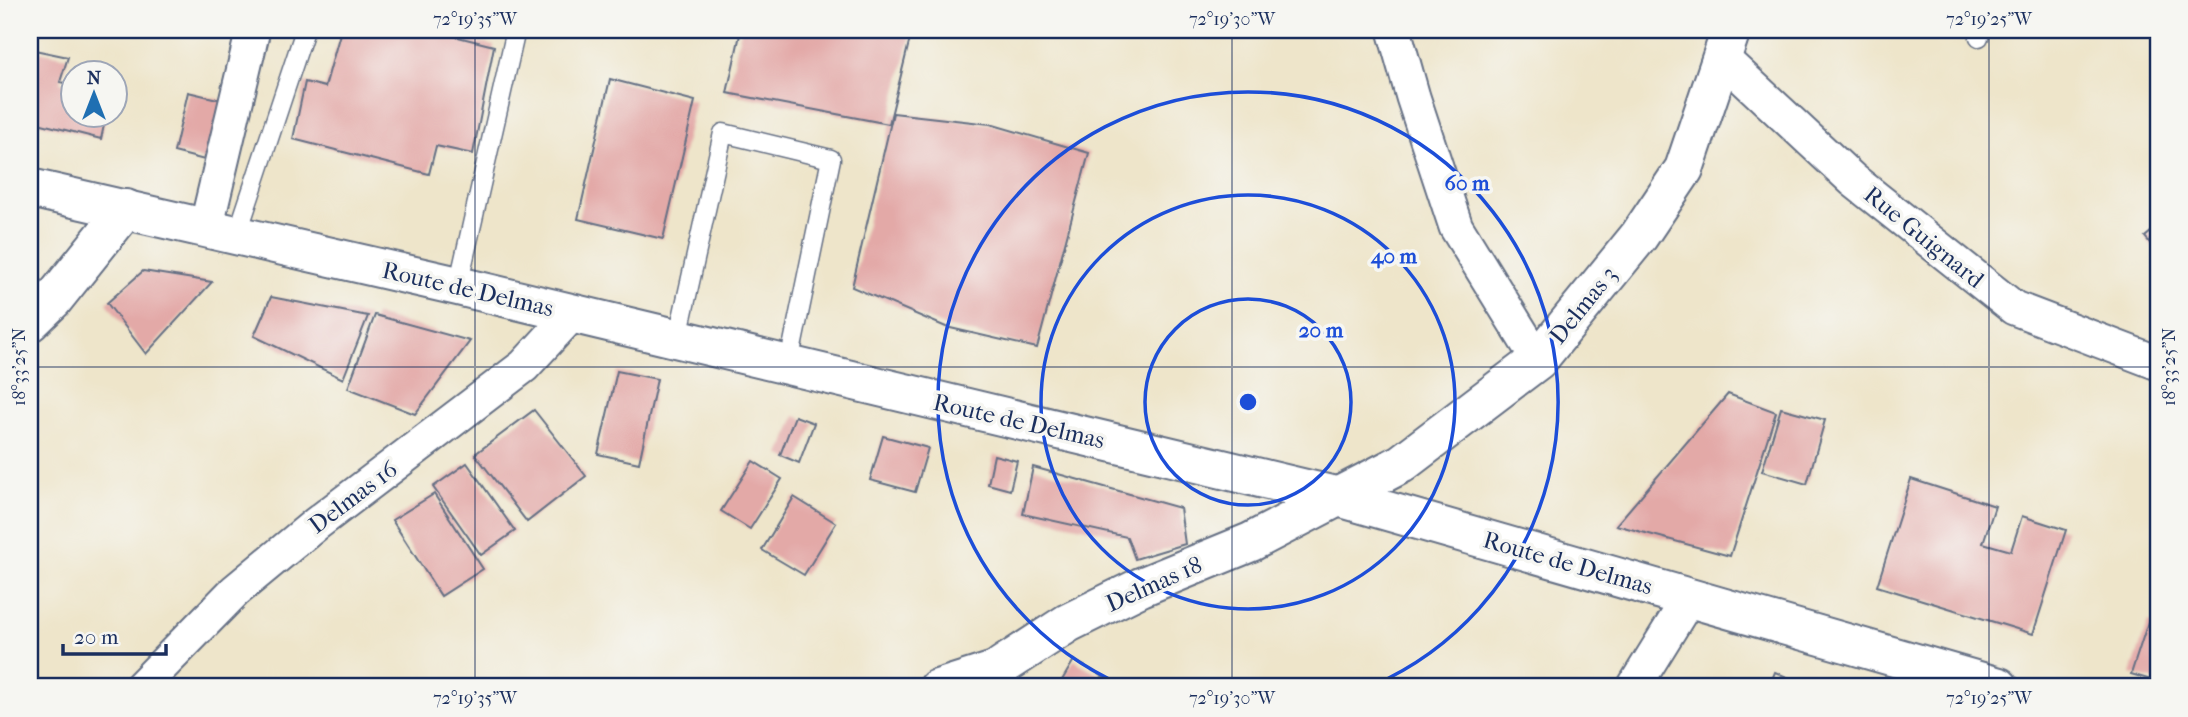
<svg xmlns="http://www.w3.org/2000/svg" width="2188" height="717" font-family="'IM FELL French Canon',serif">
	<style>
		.building { fill: #e3a9a7 }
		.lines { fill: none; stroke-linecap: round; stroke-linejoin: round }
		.service-casing { stroke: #656f84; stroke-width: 21 }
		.minor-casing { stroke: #656f84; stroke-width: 37 }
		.tertiary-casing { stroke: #656f84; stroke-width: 42 }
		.primary-casing { stroke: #656f84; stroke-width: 42 }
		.service { stroke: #fff; stroke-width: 18 }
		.minor { stroke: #fff; stroke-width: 33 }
		.tertiary { stroke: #fff; stroke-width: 38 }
		.primary { stroke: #fff; stroke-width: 38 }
		.ticks { fill: none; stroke: #1b2f5e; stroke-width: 2; stroke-opacity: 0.45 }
		.ring { fill: none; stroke: #1d4ed8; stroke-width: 3.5 }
		.labels { text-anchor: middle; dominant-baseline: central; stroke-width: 7; stroke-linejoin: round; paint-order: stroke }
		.street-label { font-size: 24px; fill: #1b2f5e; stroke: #f6f6f2 }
		.centre { fill: #1d4ed8; stroke: #f6f6f2; stroke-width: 3.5 }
		.ring-label { font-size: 21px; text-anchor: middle; font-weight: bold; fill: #1d4ed8; stroke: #f6f6f2; stroke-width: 7; stroke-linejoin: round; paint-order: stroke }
		.neatline { fill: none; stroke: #1b2f5e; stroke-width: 2.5 }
		.ticks-label { font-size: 18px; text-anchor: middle; fill: #1b2f5e }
	</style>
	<rect width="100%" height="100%" fill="#f6f6f2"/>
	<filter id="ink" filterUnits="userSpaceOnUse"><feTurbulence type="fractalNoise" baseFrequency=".0143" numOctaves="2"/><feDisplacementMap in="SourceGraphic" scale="14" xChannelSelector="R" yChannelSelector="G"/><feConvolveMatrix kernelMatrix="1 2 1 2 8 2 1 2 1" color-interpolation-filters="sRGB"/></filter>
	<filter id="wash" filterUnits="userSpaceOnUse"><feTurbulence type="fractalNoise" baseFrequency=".00686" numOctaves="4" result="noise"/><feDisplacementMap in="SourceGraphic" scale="28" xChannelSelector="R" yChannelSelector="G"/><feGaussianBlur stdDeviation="1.57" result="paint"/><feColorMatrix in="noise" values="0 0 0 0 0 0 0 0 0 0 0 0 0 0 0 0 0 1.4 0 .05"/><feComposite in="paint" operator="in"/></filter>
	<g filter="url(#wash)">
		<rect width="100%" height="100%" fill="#eee5ca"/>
		<g id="blocks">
			<path class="building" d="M341,30H430L494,46L473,154L436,146L429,174L293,139L305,82L325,87Z
				M741,30H912L889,124L727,93Z
				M30,49L68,57L60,82L74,85V116H106L101,139L30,121Z
				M610,79L695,101L663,239L578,219Z
				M188,92L230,102L216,163L174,152Z
				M893,113L990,124L1089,153L1037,348L946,327L852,287Z
				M2158,226V253L2145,237Z
				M143,271L212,282L146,354L107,303Z
				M271,297L368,316L343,379L254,336Z
				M375,315L470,341L415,414L348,388Z
				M617,371L657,379L639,463L598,454Z
				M1728,394L1776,412L1730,556L1616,525Z
				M1781,408L1825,420L1807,484L1762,471Z
				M534,410L586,476L527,522L475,454Z
				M795,416L814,423L799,463L780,455Z
				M883,436L928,448L915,492L870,480Z
				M994,455L1017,461L1010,490L988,484Z
				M753,461L782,479L750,529L721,511Z
				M467,463L515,531L481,555L433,487Z
				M1033,467L1180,508L1185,544L1135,559L1127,537L1023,514Z
				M1911,479L1995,506L1983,543L2011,551L2022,516L2066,530L2033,634L1877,586Z
				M434,494L483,569L441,596L392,520Z
				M794,497L836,523L804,575L762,550Z
				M2148,622L2158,625V682L2131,674Z
				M1074,660L1121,687H1058Z
				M1775,672L1801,683L1799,687H1769Z"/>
		</g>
	</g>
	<g filter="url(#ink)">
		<use href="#blocks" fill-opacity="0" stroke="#656f84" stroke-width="2"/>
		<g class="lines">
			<g class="service-casing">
				<path id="service" d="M1979,37L1981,30
					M237,235L305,30
					M458,286L516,30
					M677,341L723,133L831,159L788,367"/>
			</g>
			<g class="minor-casing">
				<path id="minor" d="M1394,30L1413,97L1456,227L1538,360
					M1722,58L1853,180L2014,308L2158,363
					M206,228L253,30
					M141,687L235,591L316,524L524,366L572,314
					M936,687L1002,666
					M1634,687L1689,598"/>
			</g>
			<g class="tertiary-casing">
				<path id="tertiary" d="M30,322L53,300L126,209
					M985,687L1002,666L1068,623L1141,587L1251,542L1401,464L1538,360L1639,236L1684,169L1731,30"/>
			</g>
			<g class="primary-casing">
				<path id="primary" d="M30,188L458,286L1335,496L1999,687"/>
			</g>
			<use href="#service" class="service"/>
			<use href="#minor" class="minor"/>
			<use href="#tertiary" class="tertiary"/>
			<use href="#primary" class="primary"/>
		</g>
	</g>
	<path class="ticks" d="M475,30V687M1232,30V687M1989,30V687M30,367H2158"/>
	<g class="ring">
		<circle cx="1248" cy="402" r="103"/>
		<circle cx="1248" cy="402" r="207"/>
		<path d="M1124 686A310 310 0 1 1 1372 686"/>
	</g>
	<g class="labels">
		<g class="street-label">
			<text transform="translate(1924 237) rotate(39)">Rue Guignard</text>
			<text transform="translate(468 289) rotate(13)">Route de Delmas</text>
			<text transform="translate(1583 305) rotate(-51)">Delmas 3</text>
			<text transform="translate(1019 421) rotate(13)">Route de Delmas</text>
			<text transform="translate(353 497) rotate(-37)">Delmas 16</text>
			<text transform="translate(1568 563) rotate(16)">Route de Delmas</text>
			<text transform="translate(1154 584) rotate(-24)">Delmas 18</text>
		</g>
	</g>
	<circle cx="1248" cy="402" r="10" class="centre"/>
	<g class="ring-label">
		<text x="1467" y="190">60 m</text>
		<text x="1394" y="263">40 m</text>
		<text x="1321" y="337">20 m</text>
	</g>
	<rect width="2188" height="717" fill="none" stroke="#f6f6f2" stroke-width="77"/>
	<g transform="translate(94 94)"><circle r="33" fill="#f6f6f2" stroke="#9ea6b7" stroke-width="2"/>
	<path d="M0-5L12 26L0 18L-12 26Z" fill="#1f6fb2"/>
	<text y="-10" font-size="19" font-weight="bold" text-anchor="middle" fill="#1b2f5e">N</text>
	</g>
	<path d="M63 644v10h103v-10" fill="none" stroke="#1b2f5e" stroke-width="3.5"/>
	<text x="74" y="644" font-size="21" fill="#1b2f5e" stroke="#f6f6f2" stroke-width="5" paint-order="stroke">20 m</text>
	<rect x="38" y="38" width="2112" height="640" class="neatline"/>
	<g class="ticks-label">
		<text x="475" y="25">72°19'35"W</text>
		<text x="1232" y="25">72°19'30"W</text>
		<text x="1989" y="25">72°19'25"W</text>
		<text transform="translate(19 367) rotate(-90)" y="6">18°33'25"N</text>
		<text transform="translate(2169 367) rotate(-90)" y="6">18°33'25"N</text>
		<text x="475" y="704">72°19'35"W</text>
		<text x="1232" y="704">72°19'30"W</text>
		<text x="1989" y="704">72°19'25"W</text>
	</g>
</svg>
